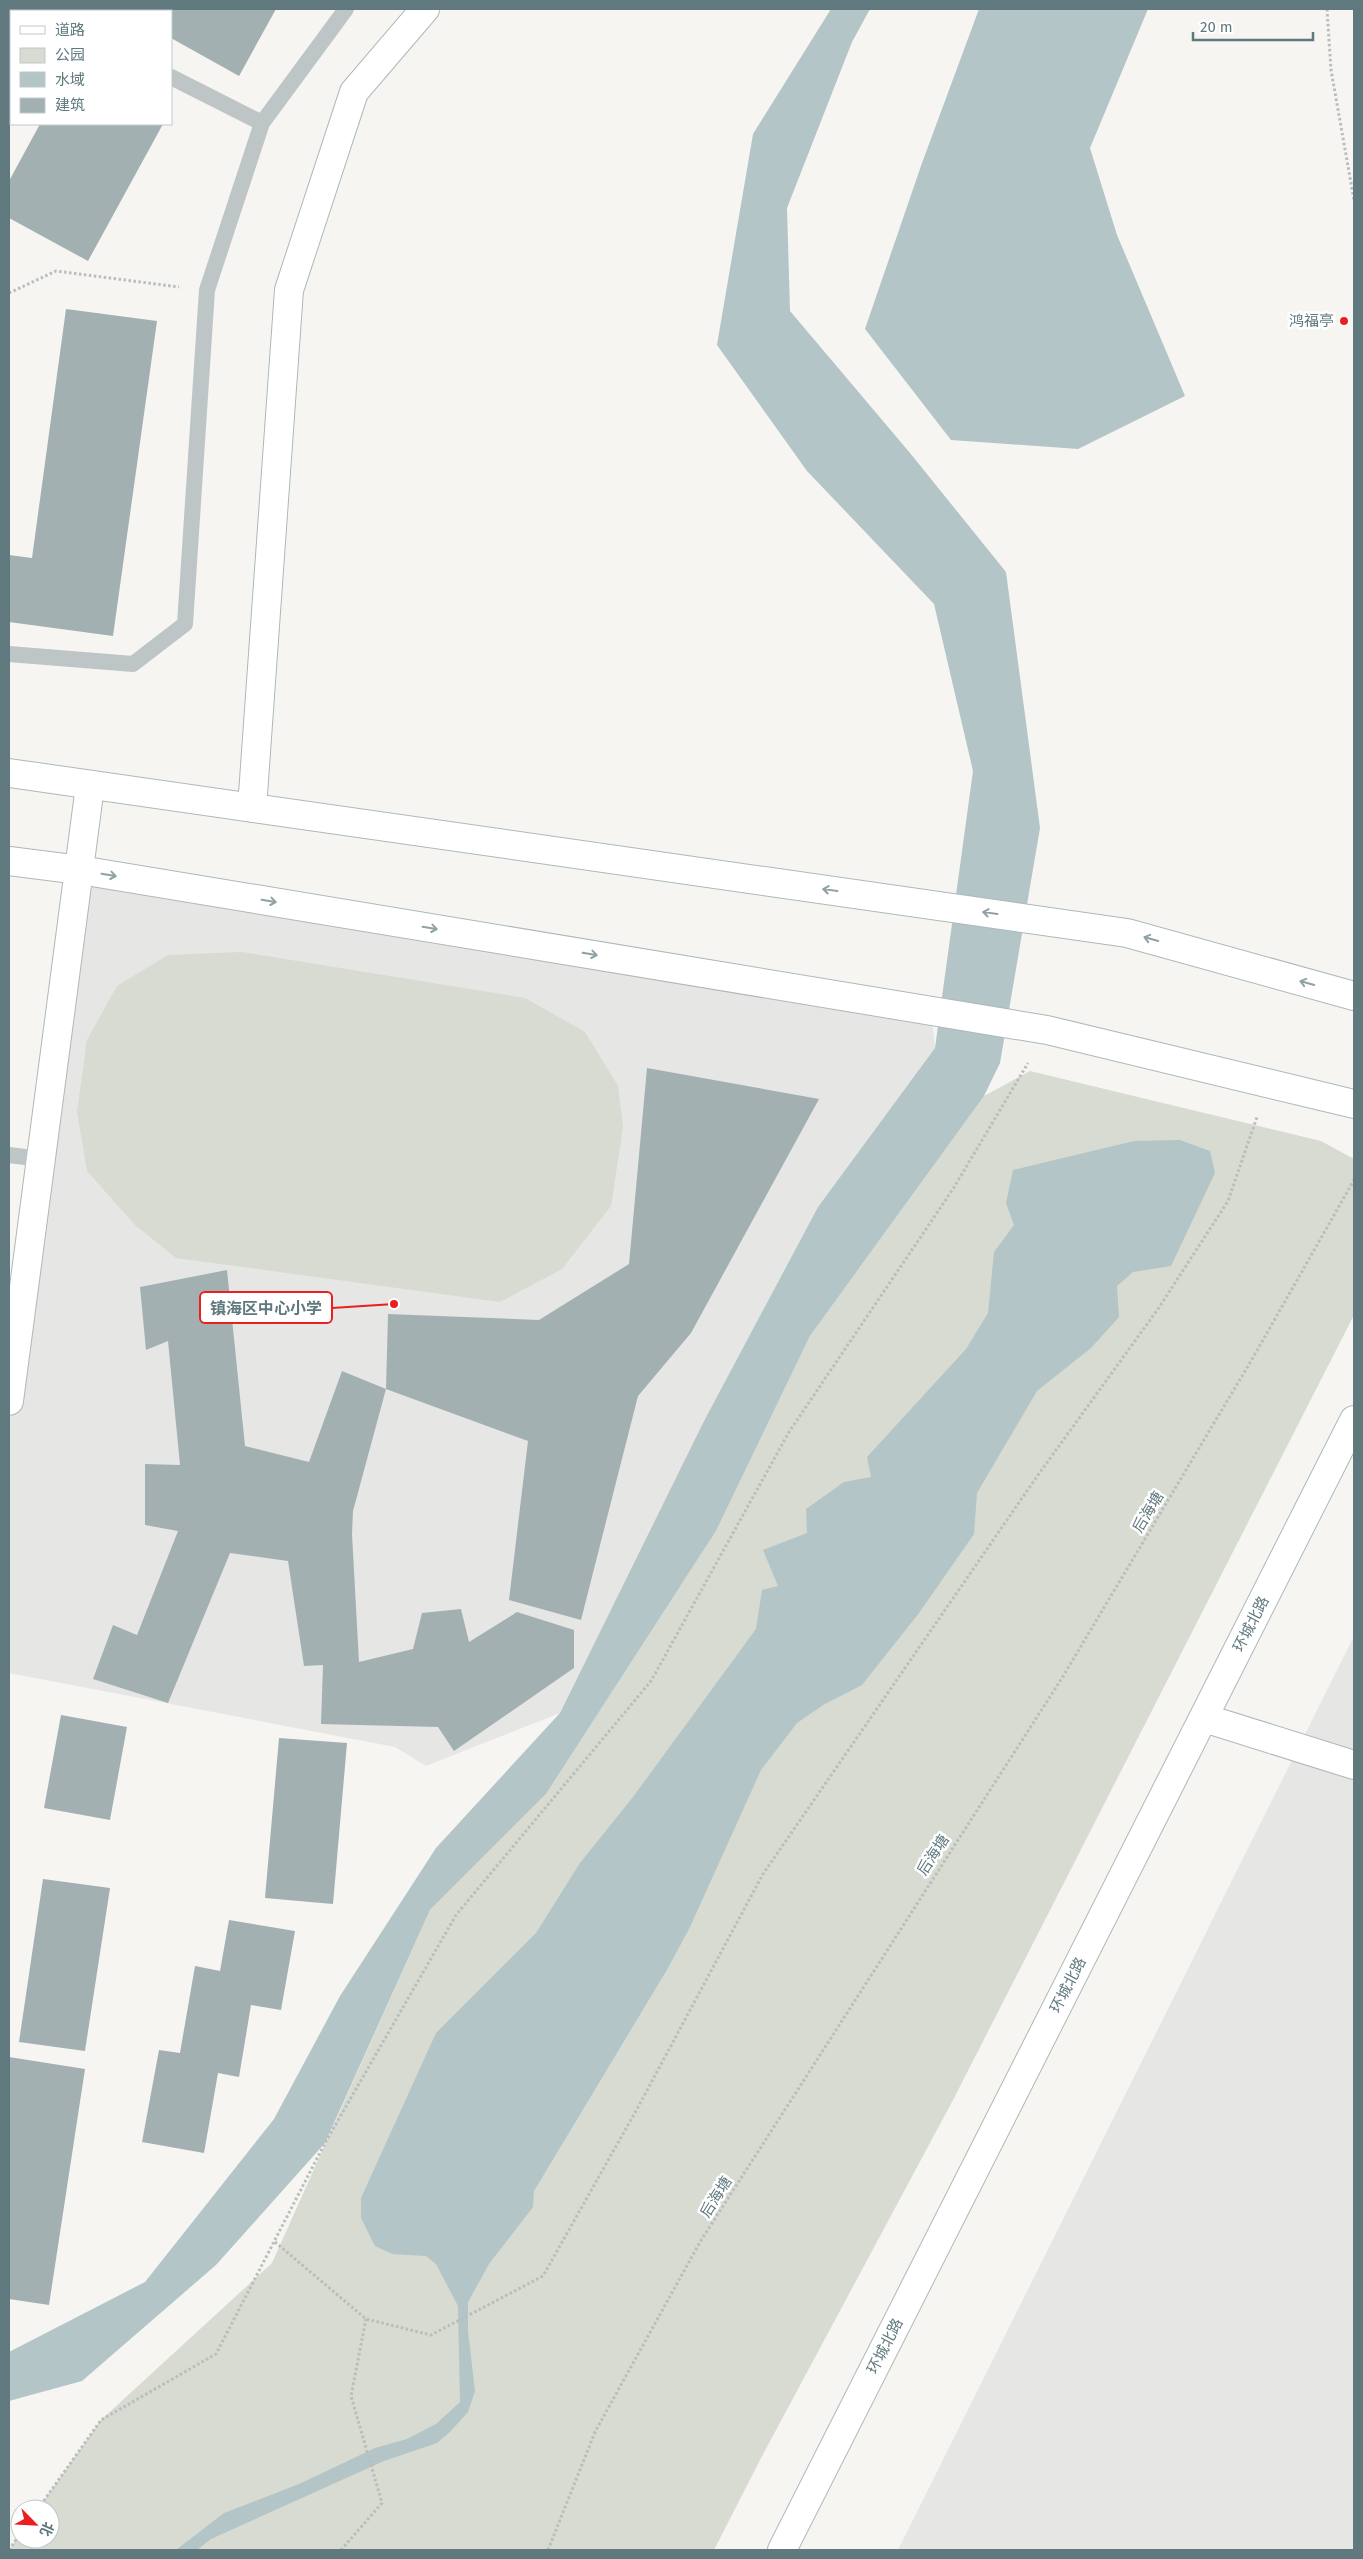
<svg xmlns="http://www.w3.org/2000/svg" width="1363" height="2559" font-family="'Fira Sans','Noto Sans SC',sans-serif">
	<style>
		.built { fill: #e6e6e5 }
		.green { fill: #d7dbd1 }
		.water { fill: #b3c5c6 }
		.building { fill: #a2b0b2 }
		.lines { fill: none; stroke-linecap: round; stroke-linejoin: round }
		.secondary-casing { stroke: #aeb8ba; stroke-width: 30 }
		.path { stroke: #b8bdbe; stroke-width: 3; stroke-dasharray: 2.5 2.5; stroke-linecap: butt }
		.lane { stroke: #bec5c7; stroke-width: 16 }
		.secondary { stroke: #fff; stroke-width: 28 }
		.oneway { stroke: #8fa1a5 }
		.poi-dot { fill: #e91f22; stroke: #fff; stroke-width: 2 }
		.labels { text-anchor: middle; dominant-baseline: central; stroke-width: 5; stroke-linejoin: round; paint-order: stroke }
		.poi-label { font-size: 15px; fill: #5f797e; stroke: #fff; text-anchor: end }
		.street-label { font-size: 15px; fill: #5f797e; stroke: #fff }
		.leader { fill: none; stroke: #e91f22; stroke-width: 2 }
		.callout-dot { fill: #e91f22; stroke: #fff; stroke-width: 2 }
		.callout { fill: #fff; stroke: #e91f22; stroke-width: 2 }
		.callout-label { font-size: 16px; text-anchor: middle; font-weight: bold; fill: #5f797e }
	</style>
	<rect width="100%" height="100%" fill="#f6f5f2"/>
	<path class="built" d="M80,870L931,1011L935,1048L818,1207L704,1421L560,1713L426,1766L395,1747L9,1673V1401Z
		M1354,1636V2550H898Z"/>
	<path class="green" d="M242,952L525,998L585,1032L618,1086L623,1127L611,1206L562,1269L500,1302L176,1258L135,1225L87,1171L77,1112L87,1040L117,986L168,955Z
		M1030,1071L1321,1141L1354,1159V1315L953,2100L761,2458L714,2550H9L20,2534V2539H50V2509H38L101,2420L272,2263L430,1910L546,1794L716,1531L810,1336L984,1096Z"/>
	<path class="water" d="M831,9H870L852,42L787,208L790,311L910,453L1006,572L1040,828L1000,1063L984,1096L810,1336L716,1531L546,1794L430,1910L325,2143L216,2265L82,2381L9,2401V2352L145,2282L274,2119L340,1996L436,1848L560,1713L704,1421L818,1207L935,1048L973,771L934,604L807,471L717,345L753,134Z
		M979,9H1148L1090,148L1117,235L1185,396L1078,449L951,440L865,329L922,163Z
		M1180,1140L1210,1151L1215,1173L1171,1266L1133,1272L1117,1286L1119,1317L1091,1348L1037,1391L977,1493L974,1534L919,1613L862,1685L823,1705L797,1723L761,1770L690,1927L668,1968L534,2191L533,2207L489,2264L468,2302V2331L475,2391L468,2412L450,2432L437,2443L384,2461L211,2539L197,2550H176L224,2513L299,2484L375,2448L407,2439L436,2424L460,2402L458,2306L436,2264L426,2256L392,2254L375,2246L361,2218V2198L436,2033L536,1933L580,1863L633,1797L756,1629L762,1590L778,1586L763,1550L807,1533L806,1509L844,1482L871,1477L867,1457L966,1349L988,1313L994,1252L1014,1225L1006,1203L1013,1170L1134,1141Z"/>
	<path class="building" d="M117,9H276L239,76L171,38V11H122Z
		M40,124H163L88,261L9,218V181Z
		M66,309L157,321L113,636L9,622V555L32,558Z
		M647,1068L819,1099L691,1333L638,1396L581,1620L509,1600L528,1441L386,1389L388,1314L539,1320L629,1264Z
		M227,1270L245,1446L309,1462L342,1371L386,1389L353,1511L352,1534L359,1662L413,1649L422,1613L461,1609L469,1642L517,1612L574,1630V1668L454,1751L438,1727L321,1724L323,1665L304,1666L288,1561L230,1553L168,1703L93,1679L113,1625L137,1635L178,1531L145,1525V1464L180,1465L168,1341L146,1350L140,1287Z
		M61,1715L127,1727L110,1820L44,1808Z
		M279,1738L347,1743L333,1904L265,1898Z
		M43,1879L110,1888L85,2051L19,2042Z
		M229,1920L295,1931L281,2010L251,2005L239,2077L218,2073L204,2153L142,2142L159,2050L180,2053L195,1966L220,1971Z
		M9,2057L85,2069L49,2305L9,2299Z"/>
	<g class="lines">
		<g class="secondary-casing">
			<path id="secondary" d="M9,773L1127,933L1354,996
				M252,808L289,290L354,92L425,9
				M9,861L80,870L1047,1030L1354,1104
				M9,1401L90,786
				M1204,1718L1354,1765
				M782,2550L1354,1420"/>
		</g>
		<path class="path" d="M1327,9L1331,70L1354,200
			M9,293L56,271L179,287
			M275,2242L366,2319L431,2335L543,2276L637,2109L763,1874L1038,1475L1158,1309L1228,1201L1257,1117
			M38,2509L101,2420L216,2354L325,2143L456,1915L651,1681L789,1432L953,1189L1028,1063
			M9,2550L20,2534
			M341,2550L382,2503L351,2396L366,2319
			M548,2550L595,2432L700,2242L1062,1678L1251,1361L1354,1180"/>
		<path class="lane" d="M65,11L67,9
			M171,77L262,123
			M9,97L11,94
			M9,654L133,664L185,624L207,290L262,123L346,9
			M9,1155L41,1159"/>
		<use href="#secondary" class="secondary"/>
	</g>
	<defs><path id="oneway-shaft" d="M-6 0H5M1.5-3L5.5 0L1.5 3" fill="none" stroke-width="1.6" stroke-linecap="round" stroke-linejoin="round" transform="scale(1.25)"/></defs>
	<g class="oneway">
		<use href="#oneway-shaft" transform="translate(109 875) rotate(9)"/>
		<use href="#oneway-shaft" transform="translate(830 890) rotate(-172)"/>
		<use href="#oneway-shaft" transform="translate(269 901) rotate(9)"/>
		<use href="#oneway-shaft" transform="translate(990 913) rotate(-172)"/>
		<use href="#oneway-shaft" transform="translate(430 928) rotate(9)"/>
		<use href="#oneway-shaft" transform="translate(1151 939) rotate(-164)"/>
		<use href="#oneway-shaft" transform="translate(590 954) rotate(9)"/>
		<use href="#oneway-shaft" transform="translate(1307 983) rotate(-164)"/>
	</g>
	<circle class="poi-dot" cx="1344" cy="321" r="5"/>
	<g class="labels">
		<g class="poi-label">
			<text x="1334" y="321">鸿福亭</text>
		</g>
		<g class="street-label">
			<text transform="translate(1148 1512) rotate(-59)">后海塘</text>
			<text transform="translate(1251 1624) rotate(-63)">环城北路</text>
			<text transform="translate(933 1855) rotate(-57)">后海塘</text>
			<text transform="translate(1068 1985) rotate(-63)">环城北路</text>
			<text transform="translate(716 2197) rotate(-58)">后海塘</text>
			<text transform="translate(885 2346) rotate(-63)">环城北路</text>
		</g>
	</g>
	<path class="leader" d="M394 1304L332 1308"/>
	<circle class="callout-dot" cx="394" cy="1304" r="5"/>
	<rect class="callout" x="200" y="1292" width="132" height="31" rx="5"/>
	<g class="callout-label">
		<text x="266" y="1314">镇海区中心小学</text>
	</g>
	<rect width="1363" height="2559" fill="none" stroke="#5f797e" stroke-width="20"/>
	<rect x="10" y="10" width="162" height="115" fill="#ffffff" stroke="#bfc9cb"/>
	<rect x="20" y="26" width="25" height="8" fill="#ffffff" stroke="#bfc9cb"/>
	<text x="55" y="35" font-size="15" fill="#5f797e">道路</text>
	<rect x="20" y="48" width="25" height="15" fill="#d7dbd1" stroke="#bfc9cb"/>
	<text x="55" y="60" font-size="15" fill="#5f797e">公园</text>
	<rect x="20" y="72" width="25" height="15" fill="#b3c5c6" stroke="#bfc9cb"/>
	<text x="55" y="85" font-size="15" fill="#5f797e">水域</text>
	<rect x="20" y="98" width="25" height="15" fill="#a2b0b2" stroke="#bfc9cb"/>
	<text x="55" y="110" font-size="15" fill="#5f797e">建筑</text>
	<g transform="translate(35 2524) rotate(114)"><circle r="24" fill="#ffffff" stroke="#bfc9cb"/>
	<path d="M0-4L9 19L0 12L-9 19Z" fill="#e91f22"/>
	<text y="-8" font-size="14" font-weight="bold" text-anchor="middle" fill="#5f797e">北</text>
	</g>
	<path d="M1193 32v8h120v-8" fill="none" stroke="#5f797e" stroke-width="2.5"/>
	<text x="1200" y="32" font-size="15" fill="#5f797e" stroke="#ffffff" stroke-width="4" paint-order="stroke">20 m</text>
</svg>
